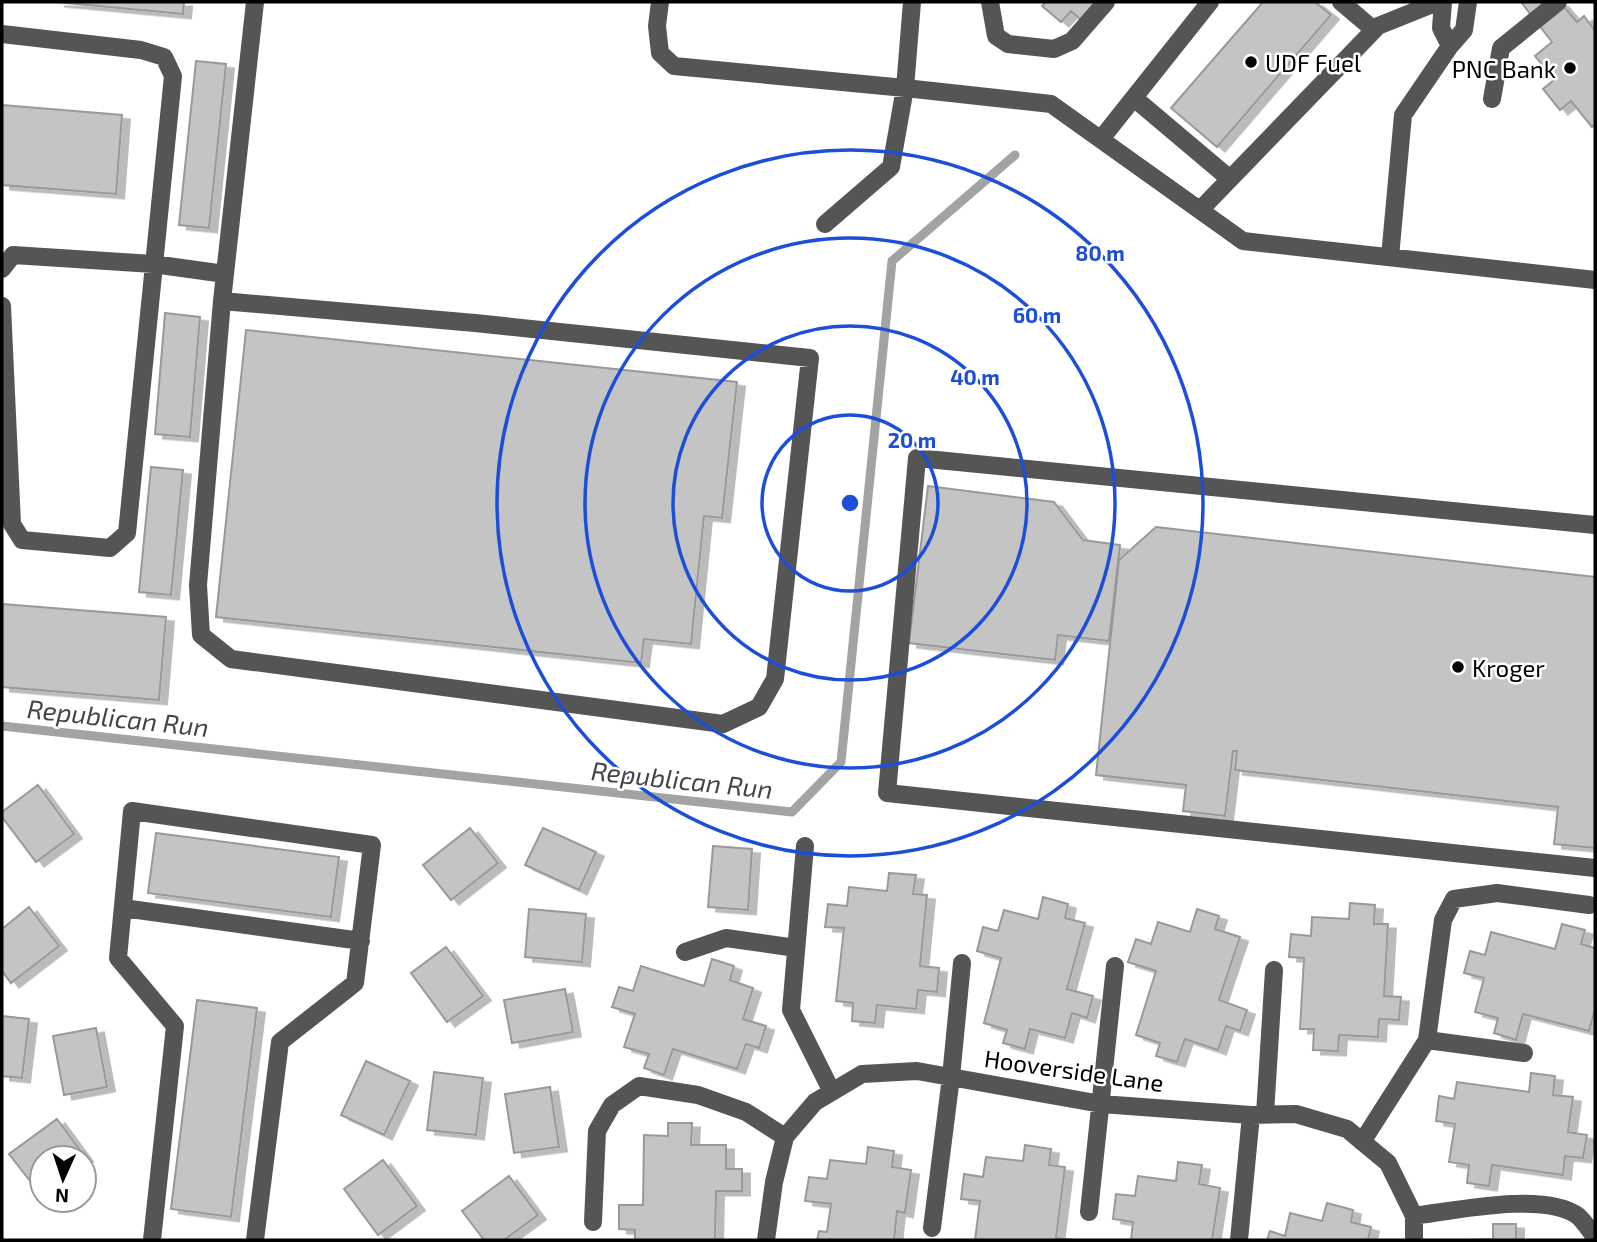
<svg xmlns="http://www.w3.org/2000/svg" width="1597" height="1242" font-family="'Exo 2',sans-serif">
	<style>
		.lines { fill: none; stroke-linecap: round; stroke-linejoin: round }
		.stream { stroke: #a3a3a3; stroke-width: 9 }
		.building { fill: #c4c4c4; stroke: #999; stroke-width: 2; filter: url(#shadow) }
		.minor { stroke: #555; stroke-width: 18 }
		.ring { fill: none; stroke: #1d4ed8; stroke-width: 3.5 }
		.poi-dot { fill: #000; stroke: #fff; stroke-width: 2.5 }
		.labels { text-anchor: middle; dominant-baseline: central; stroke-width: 5; stroke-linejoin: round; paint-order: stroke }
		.poi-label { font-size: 24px; fill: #000; stroke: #fff; text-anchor: start }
		.street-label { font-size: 24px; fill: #000; stroke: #fff }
		.water-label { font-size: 26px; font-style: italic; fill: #444; stroke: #fff }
		.centre { fill: #1d4ed8; stroke: #fff; stroke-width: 3.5 }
		.ring-label { font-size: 21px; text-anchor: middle; font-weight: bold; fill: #1d4ed8; stroke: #fff; stroke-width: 5; stroke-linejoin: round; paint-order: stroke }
	</style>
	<defs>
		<filter id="shadow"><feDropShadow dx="8" dy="4.5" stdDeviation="0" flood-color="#0004"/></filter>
	</defs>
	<rect width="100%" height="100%" fill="#fff"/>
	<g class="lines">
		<path class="stream" d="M2,726L792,812L841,762L892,261L1015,155"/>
	</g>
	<path class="building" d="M56,2H184L183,14Z
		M1046,2H1096L1081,20L1071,11L1061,22L1042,6Z
		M1263,2H1315L1331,15L1217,147L1171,108Z
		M1521,2H1560L1577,22L1584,16L1595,31V124L1592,127L1571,101L1560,110L1543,89L1554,80L1535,56L1552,42Z
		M196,61L226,64L209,228L179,225Z
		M2,105L122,115L116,194L2,185Z
		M165,313L200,317L190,437L155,434Z
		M246,330L737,382L722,518L704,516L691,644L644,639L641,663L216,617Z
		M151,467L183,470L171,595L139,592Z
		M928,486L1054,502L1083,540L1120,545L1109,641L1058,635L1055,660L909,643Z
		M1156,527L1595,577V848L1554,844L1558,807L1235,770L1237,751H1233L1225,816L1183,811L1186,785L1096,775L1119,560Z
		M2,604L166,617L159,700L2,687Z
		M38,785L74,834L36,862L2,817V812Z
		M470,828L498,863L451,900L423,865Z
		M543,828L596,852L579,890L525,865Z
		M156,833L339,857L331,917L148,893Z
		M713,846L752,849L748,910L708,907Z
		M889,873L916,875L913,894L927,895L920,966L939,968L937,992L918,990L916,1009L877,1005L875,1023L852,1021L853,1003L836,1001L844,928L825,927L828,904L847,906L849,887L887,891Z
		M1043,897L1068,904L1065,918L1085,923L1067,989L1093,996L1087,1018L1072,1013L1065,1038L1030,1029L1025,1049L1003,1043L1007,1030L984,1023L1001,958L977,951L983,927L998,931L1004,910L1038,919Z
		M1350,903L1375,905L1374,924H1388L1384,996L1401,997L1399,1020L1379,1019L1378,1037L1339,1035L1338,1051L1313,1050L1314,1029H1300L1304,958L1289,957L1291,934L1311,936L1312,917L1349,919Z
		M29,907L59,946L11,983L2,971V929Z
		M529,909L586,914L582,962L525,957Z
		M1197,909L1219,916L1215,929L1240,937L1219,1000L1247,1010L1240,1031L1226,1026L1218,1050L1185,1039L1177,1062L1156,1056L1160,1043L1136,1035L1156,971L1128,962L1136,939L1151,944L1158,922L1190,932Z
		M1562,924L1585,930L1581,944L1595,948V1009L1589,1031L1523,1014L1516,1040L1494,1033L1498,1018L1475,1012L1484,978L1464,973L1470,951L1485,955L1491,932L1555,949Z
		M446,947L483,996L447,1022L411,973Z
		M712,959L734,966L730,980L753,988L743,1019L766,1026L759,1048L746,1044L737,1069L673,1049L664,1075L644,1068L649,1054L624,1047L635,1014L612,1007L619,987L633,991L641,966L704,986Z
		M565,989L573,1032L512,1043L504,1000Z
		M197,1000L257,1008L231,1217L171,1209Z
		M2,1016L29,1019L22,1078L2,1076Z
		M96,1028L107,1087L64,1095L53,1036Z
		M366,1061L410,1081L384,1135L341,1115Z
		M434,1072L483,1078L476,1135L427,1130Z
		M1531,1073L1555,1076L1553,1095L1573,1097L1568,1132L1587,1135L1583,1158L1565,1156L1563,1175L1492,1165L1489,1186L1467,1183L1469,1165L1449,1162L1455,1124L1436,1121L1439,1096L1454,1099L1457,1082L1529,1092Z
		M550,1087L559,1147L514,1153L505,1094Z
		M57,1119L85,1157L42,1158V1188L38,1191L9,1154Z
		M668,1123H692L691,1145H726V1169H742V1191H716L715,1240H635V1230L619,1229V1205H643L644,1135L668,1136Z
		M1025,1145L1051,1149L1049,1165L1065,1167L1056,1238L1075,1240H975L980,1201L961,1199L964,1174L983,1177L986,1157L1023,1161Z
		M868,1147L894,1151L892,1167L911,1170L905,1213L897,1211L894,1240H817L819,1231L827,1232L831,1204L805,1201L809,1177L827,1179L830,1160L866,1164Z
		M383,1160L417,1206L378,1235L344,1189Z
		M1178,1162L1202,1165L1199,1184L1220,1188L1212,1240H1131L1133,1222L1113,1219L1116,1194L1135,1196L1138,1176L1176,1181Z
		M509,1176L538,1215L504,1240H484L462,1211Z
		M1327,1203L1353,1210L1351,1222L1371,1227L1368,1240H1267L1270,1231L1285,1236L1290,1213L1322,1221Z
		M1493,1224H1516V1240H1467L1493,1239Z"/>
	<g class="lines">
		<path class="minor" d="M660,2L657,26L660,53L674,66L905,88L891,167L825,224
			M912,2L905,88L1051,104L1243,241L1595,280
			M990,2L996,36L1008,44L1054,49L1072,41L1106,2
			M1341,2L1374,30
			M1443,2L1441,28L1450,46
			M2,34L141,50L164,57L173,76L127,533L110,548L22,540L12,524L2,306
			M1134,98L1230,179
			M1492,99L1501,48L1558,2
			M1101,139L1210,2
			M1200,210L1378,26L1438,2
			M1390,257L1403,115L1450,46L1464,30L1468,2
			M2,269L13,255L153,264L225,274
			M222,301L475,323L810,358L775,679L759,707L723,724L231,659L201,635L198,585L222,301L255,2
			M1595,525L917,458L887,793L1595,868
			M805,846L791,1010L832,1092
			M123,908L361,941
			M685,952L726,938L796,948
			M1427,1040L1524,1053
			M1265,1114L1274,970
			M1362,1142L1427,1040L1443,920L1454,899L1497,893L1589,905
			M1089,1212L1115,966
			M1414,1216C1453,1211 1545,1191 1578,1216C1584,1221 1590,1231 1595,1237V1240
			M593,1222L597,1131L612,1105L639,1086L698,1095L746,1112L785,1137
			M932,1228L951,1077L962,963
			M152,1240L175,1026L118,958L132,811L372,845L355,983L280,1042L255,1240
			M766,1240L774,1182L785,1137L815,1102L862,1074L917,1071L1101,1104L1251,1115L1296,1114L1347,1129L1388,1163L1414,1216V1240
			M1239,1240L1251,1115"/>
	</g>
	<g class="ring">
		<circle cx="850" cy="503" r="88"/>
		<circle cx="850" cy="503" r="177"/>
		<circle cx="850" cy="503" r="265"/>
		<circle cx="850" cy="503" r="353"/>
	</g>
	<g class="poi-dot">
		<circle cx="1251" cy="62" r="7"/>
		<circle cx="1570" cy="68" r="7"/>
		<circle cx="1458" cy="667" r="7"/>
	</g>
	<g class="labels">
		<g class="poi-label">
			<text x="1265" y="62">UDF Fuel</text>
			<text x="1556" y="68" text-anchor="end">PNC Bank</text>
			<text x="1472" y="667">Kroger</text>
		</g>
		<g class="street-label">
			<text transform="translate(1074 1070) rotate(8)">Hooverside Lane</text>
		</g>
		<g class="water-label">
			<text transform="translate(118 717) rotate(6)">Republican Run</text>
			<text transform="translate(682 779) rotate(6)">Republican Run</text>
		</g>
	</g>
	<circle cx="850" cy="503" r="10" class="centre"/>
	<g class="ring-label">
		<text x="1100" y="261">80 m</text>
		<text x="1037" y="323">60 m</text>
		<text x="975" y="385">40 m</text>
		<text x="912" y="448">20 m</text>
	</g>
	<rect width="1597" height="1242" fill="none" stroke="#000000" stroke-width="7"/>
	<g transform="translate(63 1179) rotate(183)"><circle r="33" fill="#ffffff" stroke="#999999" stroke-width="2"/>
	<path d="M0-5L12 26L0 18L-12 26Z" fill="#000000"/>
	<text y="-10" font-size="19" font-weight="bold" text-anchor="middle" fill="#000000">N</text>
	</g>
</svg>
